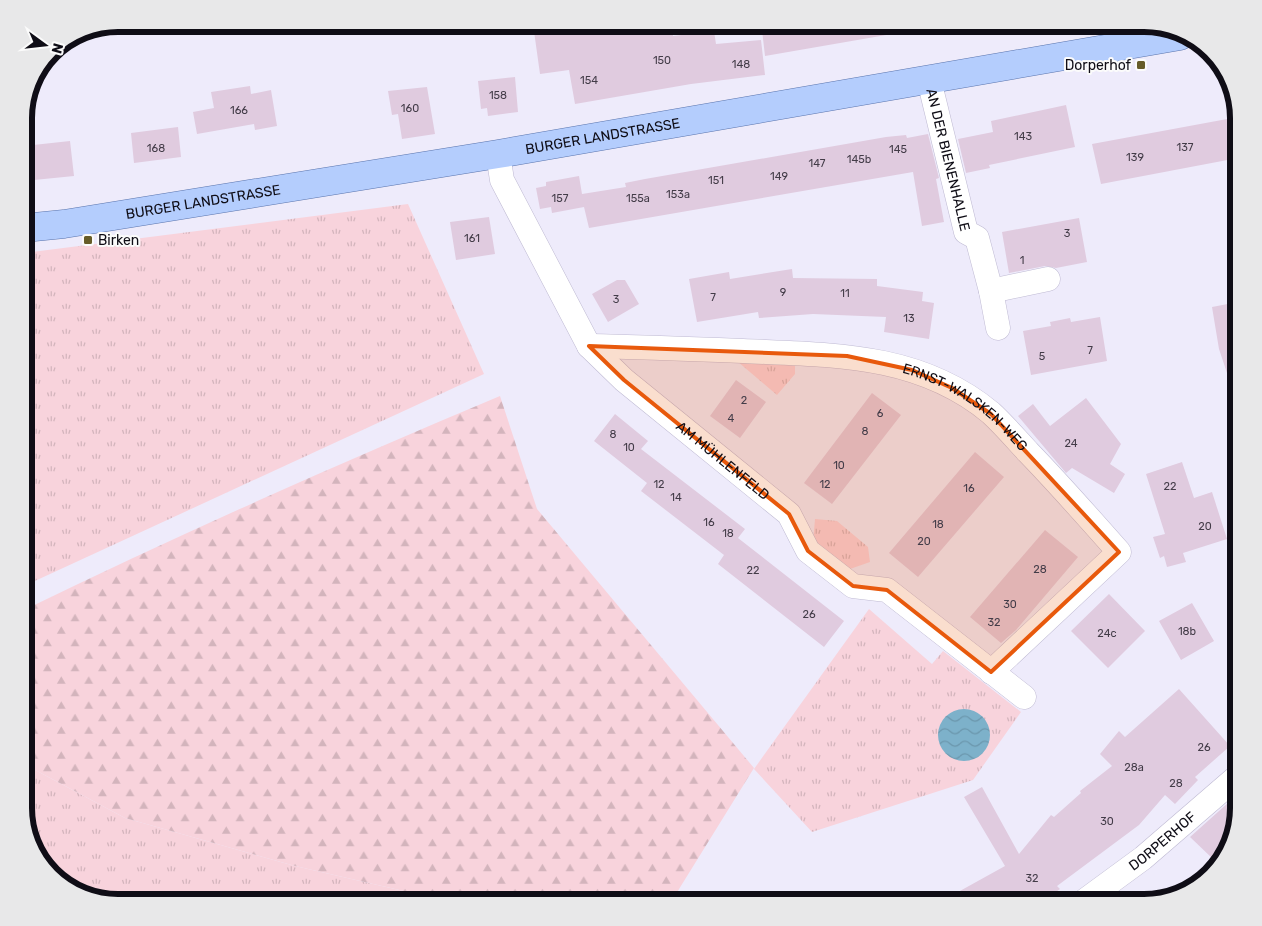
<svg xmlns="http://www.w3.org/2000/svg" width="1262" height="926" font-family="Rubik,sans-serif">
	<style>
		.grass { fill: url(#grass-tufts) }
		.forest { fill: url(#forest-firs) }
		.water { fill: url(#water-waves) }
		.building { fill: #e0cbdf }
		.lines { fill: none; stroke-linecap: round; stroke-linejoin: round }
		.minor-casing { stroke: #bfbad3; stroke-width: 25 }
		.major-casing { stroke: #5a74ac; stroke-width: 29 }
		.minor { stroke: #fff; stroke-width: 24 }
		.major { stroke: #b4cdfd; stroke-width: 28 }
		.marked { fill: #e8590c; fill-opacity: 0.2; stroke: #e8590c; stroke-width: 4; stroke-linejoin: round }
		.poi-dot { fill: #665c29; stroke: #fbfbfb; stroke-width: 2 }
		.labels { text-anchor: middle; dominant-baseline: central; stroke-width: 4; stroke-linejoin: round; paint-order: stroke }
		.number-label { font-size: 11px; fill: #433c48 }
		.poi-label { font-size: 14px; fill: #0f0d16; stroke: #fbfbfb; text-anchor: end }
		.street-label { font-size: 14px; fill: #0f0d16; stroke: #fbfbfb }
		.rim { fill: none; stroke: #0f0d16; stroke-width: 6 }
	</style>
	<defs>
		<pattern id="grass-tufts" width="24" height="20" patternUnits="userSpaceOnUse" patternTransform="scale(1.25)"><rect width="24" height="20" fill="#f8d3dc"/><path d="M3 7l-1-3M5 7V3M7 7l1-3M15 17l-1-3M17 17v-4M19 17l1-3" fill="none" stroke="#d3b4bc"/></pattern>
		<pattern id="forest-firs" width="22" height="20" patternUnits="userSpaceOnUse" patternTransform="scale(1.25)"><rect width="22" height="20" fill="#f8d3dc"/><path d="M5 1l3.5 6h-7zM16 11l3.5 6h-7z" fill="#d3b4bc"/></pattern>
		<pattern id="water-waves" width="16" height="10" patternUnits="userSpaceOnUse" patternTransform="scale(1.25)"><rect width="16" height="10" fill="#7db1ca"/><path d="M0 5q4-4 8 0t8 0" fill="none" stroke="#6b97ad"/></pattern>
	</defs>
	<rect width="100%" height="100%" fill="#eeebfb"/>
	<path class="grass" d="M408,204L484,374L24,586V253Z
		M737,361L795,362V374L777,395Z
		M815,519L837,521L868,547L870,562L850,569L813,543Z
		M869,609L932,664L943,651L1021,712L973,780L812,832L754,769Z
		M24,764L125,818L295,866L408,892L436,902H118L61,883L34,850L24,813Z"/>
	<path class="forest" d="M500,396L537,509L754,768L671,902H436L408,892L295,866L125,818L24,764V610C180,534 340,463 500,396Z"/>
	<path class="water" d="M938 735a26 26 0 1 1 52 0a26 26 0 1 1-52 0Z"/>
	<path class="building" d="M533,24H581L583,34L652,24H672L673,36L714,31L716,44L761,40L765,75L691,84L575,104L569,70L540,74Z
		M783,24H891L892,34L765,56L762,30L784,28Z
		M515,77L518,112L488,116L487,108L481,109L478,81Z
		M250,86L251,94L271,90L277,126L255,130L254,124L197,134L193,112L214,108L211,92Z
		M427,87L435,134L402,139L398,114L392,115L388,91Z
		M1066,105L1075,147L989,165L990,168L966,173L958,139L993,132L991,121Z
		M1238,117V158L1101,184L1092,144Z
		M178,127L181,157L134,163L131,133Z
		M928,134L939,178L936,179L944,222L922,226L913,172L589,228L584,207L552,213L551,207L540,209L536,188L546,186V182L579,176L582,194L626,187L625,183L645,179L766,158L886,137L906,135L907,138Z
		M70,141L74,176L24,181V146Z
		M489,217L495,254L456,260L450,222Z
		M1079,218L1087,262L1056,268L1045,266L1009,273L1002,232Z
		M792,269L793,278L877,279V286L923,292L922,301L934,303L929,339L884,332L886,317L813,314L759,318L758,312L697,322L689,279L729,272L730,279Z
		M617,280H625L639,304L608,322L592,294Z
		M1238,302V394H1234L1219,349L1212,307Z
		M1100,317L1107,361L1031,375L1023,331L1051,326L1050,322L1070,318L1071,322Z
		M736,380L766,402L740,438L710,416Z
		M872,393L901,415L832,504L804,483Z
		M1086,398L1121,444L1110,464L1125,474L1114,493L1072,468L1066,473L1018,416L1033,404L1050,426Z
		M615,414L648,441L641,449L745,529L738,538L844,621L824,647L718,564L724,555L641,491L647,483L594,441Z
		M975,452L1004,477L918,577L889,553Z
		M1182,462L1194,498L1212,492L1227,539L1183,553L1186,562L1167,567L1164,556L1160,558L1153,537L1165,534L1146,474Z
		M1045,530L1078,557L1016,630L1001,643L970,617Z
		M1109,594L1145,631L1108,668L1071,631Z
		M1192,603L1214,641L1181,660L1159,621Z
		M1179,689L1230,746L1195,777L1198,780L1175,804L1165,795L1139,825L1057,886L1060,889L1042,902H940L1005,866L964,797L982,787L1019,854L1051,815L1054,817L1081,793L1080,791L1112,766L1100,754L1119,731L1125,737Z
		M1238,794V808L1224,849L1213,859L1190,837Z"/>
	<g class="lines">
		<g class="minor-casing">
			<g id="minor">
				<path id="s1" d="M929,80L966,232L977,238L991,291L998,328"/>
				<path id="s2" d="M498,154L502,180L589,346L624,380L789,514L808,551L853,586L887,590L1024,697"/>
				<path d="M991,291L1048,279"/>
				<path id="s3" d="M589,346C640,347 692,349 743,351C832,355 919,353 991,413C1004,425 1016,439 1028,452C1059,484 1089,518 1119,552L991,672"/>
				<path id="s4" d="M1083,902L1143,858L1238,776"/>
			</g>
		</g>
		<g class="major-casing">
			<g id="major">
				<path id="s5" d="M24,228L64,224L498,154L1180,36"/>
			</g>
		</g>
		<use href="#minor" class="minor"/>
		<use href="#major" class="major"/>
	</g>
	<path class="marked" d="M589,346L847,356L912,370L952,388L991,414L1119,552L991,672L887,590L853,586L808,551L789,514L624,380Z"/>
	<g class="poi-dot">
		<rect x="1136" y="60" width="10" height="10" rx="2.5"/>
		<rect x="83" y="235" width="10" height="10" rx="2.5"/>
	</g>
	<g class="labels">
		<g class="number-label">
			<text x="662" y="60">150</text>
			<text x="741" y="64">148</text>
			<text x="589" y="80">154</text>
			<text x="498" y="95">158</text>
			<text x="410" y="108">160</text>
			<text x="239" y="110">166</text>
			<text x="1023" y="136">143</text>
			<text x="1185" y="147">137</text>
			<text x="156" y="148">168</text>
			<text x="898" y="149">145</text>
			<text x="1135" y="157">139</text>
			<text x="859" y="159">145b</text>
			<text x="817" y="163">147</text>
			<text x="779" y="176">149</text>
			<text x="716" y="180">151</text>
			<text x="678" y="194">153a</text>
			<text x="560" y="198">157</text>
			<text x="638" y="198">155a</text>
			<text x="1067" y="233">3</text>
			<text x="472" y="238">161</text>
			<text x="1022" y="260">1</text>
			<text x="783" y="292">9</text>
			<text x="845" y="293">11</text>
			<text x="713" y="297">7</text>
			<text x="616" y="299">3</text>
			<text x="909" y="318">13</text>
			<text x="1090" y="350">7</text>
			<text x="1042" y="356">5</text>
			<text x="744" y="400">2</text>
			<text x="880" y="413">6</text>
			<text x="731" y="418">4</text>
			<text x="865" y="431">8</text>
			<text x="613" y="434">8</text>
			<text x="1071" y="443">24</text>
			<text x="629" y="447">10</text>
			<text x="839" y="465">10</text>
			<text x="659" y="484">12</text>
			<text x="825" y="484">12</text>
			<text x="1170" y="486">22</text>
			<text x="969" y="488">16</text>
			<text x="676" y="497">14</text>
			<text x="709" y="522">16</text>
			<text x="938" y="524">18</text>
			<text x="1205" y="526">20</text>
			<text x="728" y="533">18</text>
			<text x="924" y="541">20</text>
			<text x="1040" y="569">28</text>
			<text x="753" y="570">22</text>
			<text x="1010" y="604">30</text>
			<text x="809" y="614">26</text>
			<text x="994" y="622">32</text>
			<text x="1187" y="631">18b</text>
			<text x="1107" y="633">24c</text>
			<text x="1204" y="747">26</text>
			<text x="1134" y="767">28a</text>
			<text x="1176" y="783">28</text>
			<text x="1107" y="821">30</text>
			<text x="1032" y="878">32</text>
		</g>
		<g class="poi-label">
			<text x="1131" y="65">Dorperhof</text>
			<text x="98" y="240" text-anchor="start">Birken</text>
		</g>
		<g class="street-label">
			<text stroke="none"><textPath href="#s5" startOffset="586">BURGER LANDSTRASSE</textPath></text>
			<text stroke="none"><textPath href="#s1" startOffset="82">AN DER BIENENHALLE</textPath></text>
			<text stroke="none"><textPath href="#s5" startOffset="181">BURGER LANDSTRASSE</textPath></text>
			<text stroke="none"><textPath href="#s3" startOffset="390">ERNST-WALSKEN-WEG</textPath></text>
			<text stroke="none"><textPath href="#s2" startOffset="390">AM MÜHLENFELD</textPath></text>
			<text stroke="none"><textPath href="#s4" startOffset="100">DORPERHOF</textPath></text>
		</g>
	</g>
	<path d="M0 0H1262V926H0ZM118 32H1144A86 86 0 0 1 1230 118V808A86 86 0 0 1 1144 894H118A86 86 0 0 1 32 808V118A86 86 0 0 1 118 32Z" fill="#e8e8e9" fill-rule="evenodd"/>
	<path class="rim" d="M118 32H1144A86 86 0 0 1 1230 118V808A86 86 0 0 1 1144 894H118A86 86 0 0 1 32 808V118A86 86 0 0 1 118 32Z"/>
	<g transform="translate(45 45) rotate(105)" stroke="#fbfbfb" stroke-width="4" paint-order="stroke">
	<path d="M0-4L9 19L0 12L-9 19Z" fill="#0f0d16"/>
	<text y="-8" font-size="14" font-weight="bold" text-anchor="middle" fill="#0f0d16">N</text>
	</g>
</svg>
